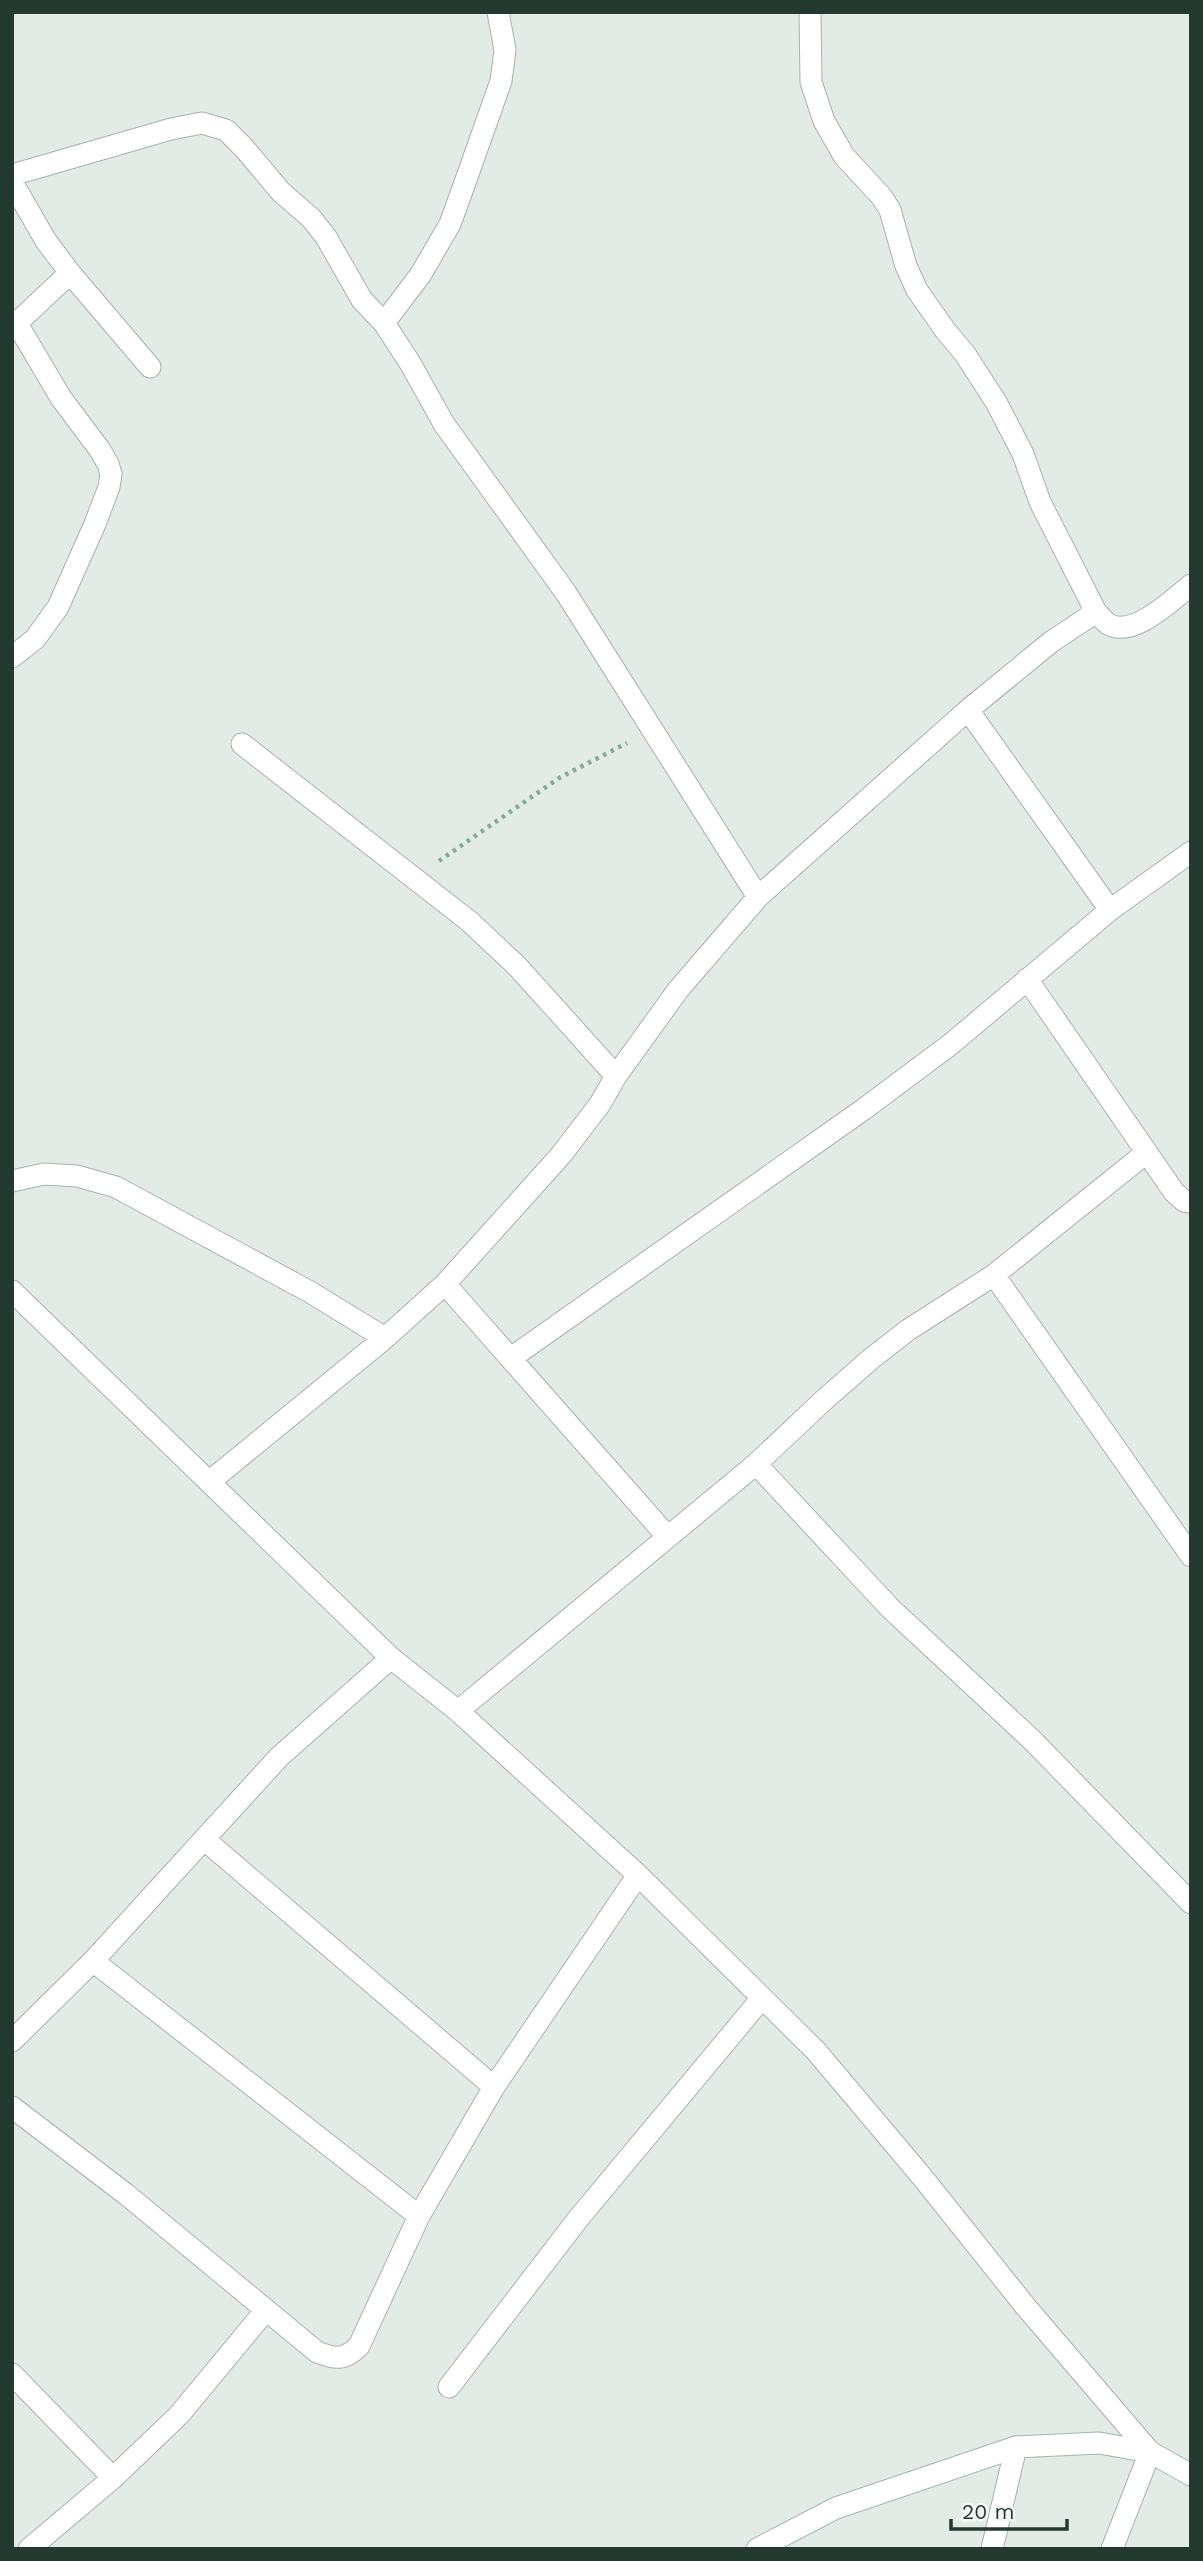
<svg xmlns="http://www.w3.org/2000/svg" width="1203" height="2561" font-family="'Work Sans',sans-serif">
	<style>
		.lines { fill: none; stroke-linecap: round; stroke-linejoin: round }
		.street-casing { stroke: #a6b2ac; stroke-width: 23 }
		.secondary-casing { stroke: #a2b6ac; stroke-width: 23 }
		.path { stroke: #86ab9a; stroke-width: 4.5; stroke-dasharray: 3.5 5; stroke-linecap: butt }
		.street { stroke: #fff; stroke-width: 21 }
		.secondary { stroke: #fff; stroke-width: 21 }
	</style>
	<rect width="100%" height="100%" fill="#e3ebe6"/>
	<g class="lines">
		<g class="street-casing">
			<path id="street" d="M810,12L811,82L824,121L844,156L881,196L890,210L906,266L917,290L945,330L965,354L996,402L1023,454L1040,502L1096,612C1099,615 1104,621 1108,624C1133,639 1173,599 1191,585
				M12,175L171,129L202,123L226,130L244,148L281,192L311,218L326,237L362,300L384,323L410,363L444,424L566,593L758,897
				M12,182L46,241L70,273L150,367
				M384,323L421,274L450,224L467,177L501,81L505,50L498,12
				M12,657L35,639L58,607L95,524L109,487L111,474L108,464L100,450L61,398L19,327L20,320L70,273
				M968,710L1110,910
				M242,744L469,921L517,966L616,1076
				M1027,979L1174,1192L1184,1201L1191,1202
				M12,1181L44,1174L77,1176L116,1187L310,1292L385,1338
				M994,1275L1191,1556
				M445,1284L667,1536
				M12,1291L391,1658L458,1711L638,1875L816,2051L923,2178L1026,2307L1150,2452L1112,2549
				M511,1358L864,1109L951,1044L1110,910L1191,852
				M756,1464L890,1608L1032,1740L1191,1903
				M209,1482L385,1338L445,1284L561,1155L600,1104L616,1076L678,990L758,897L968,710L1051,642L1096,612
				M458,1711L756,1464L824,1400L872,1358L908,1330L994,1275L1146,1153
				M205,1840L494,2087
				M93,1961L419,2216
				M12,2041L93,1961L279,1757L391,1658
				M12,2107L127,2195L317,2352C335,2359 344,2361 359,2346L419,2216L494,2087L638,1875
				M12,2374L113,2478
				M449,2387L578,2219L762,1998
				M29,2549L113,2478L179,2415L266,2310
				M992,2549L1016,2447"/>
		</g>
		<g class="secondary-casing">
			<path id="secondary" d="M757,2549L836,2508L1016,2447L1099,2443L1150,2452L1191,2475"/>
		</g>
		<path class="path" d="M439,861L559,778L627,743"/>
		<use href="#street" class="street"/>
		<use href="#secondary" class="secondary"/>
	</g>
	<rect width="1203" height="2561" fill="none" stroke="#243a31" stroke-width="28"/>
	<path d="M951 2519v10h116v-10" fill="none" stroke="#243a31" stroke-width="3.5"/>
	<text x="962" y="2519" font-size="21" fill="#243a31" stroke="#f3f8f4" stroke-width="5" paint-order="stroke">20 m</text>
</svg>
